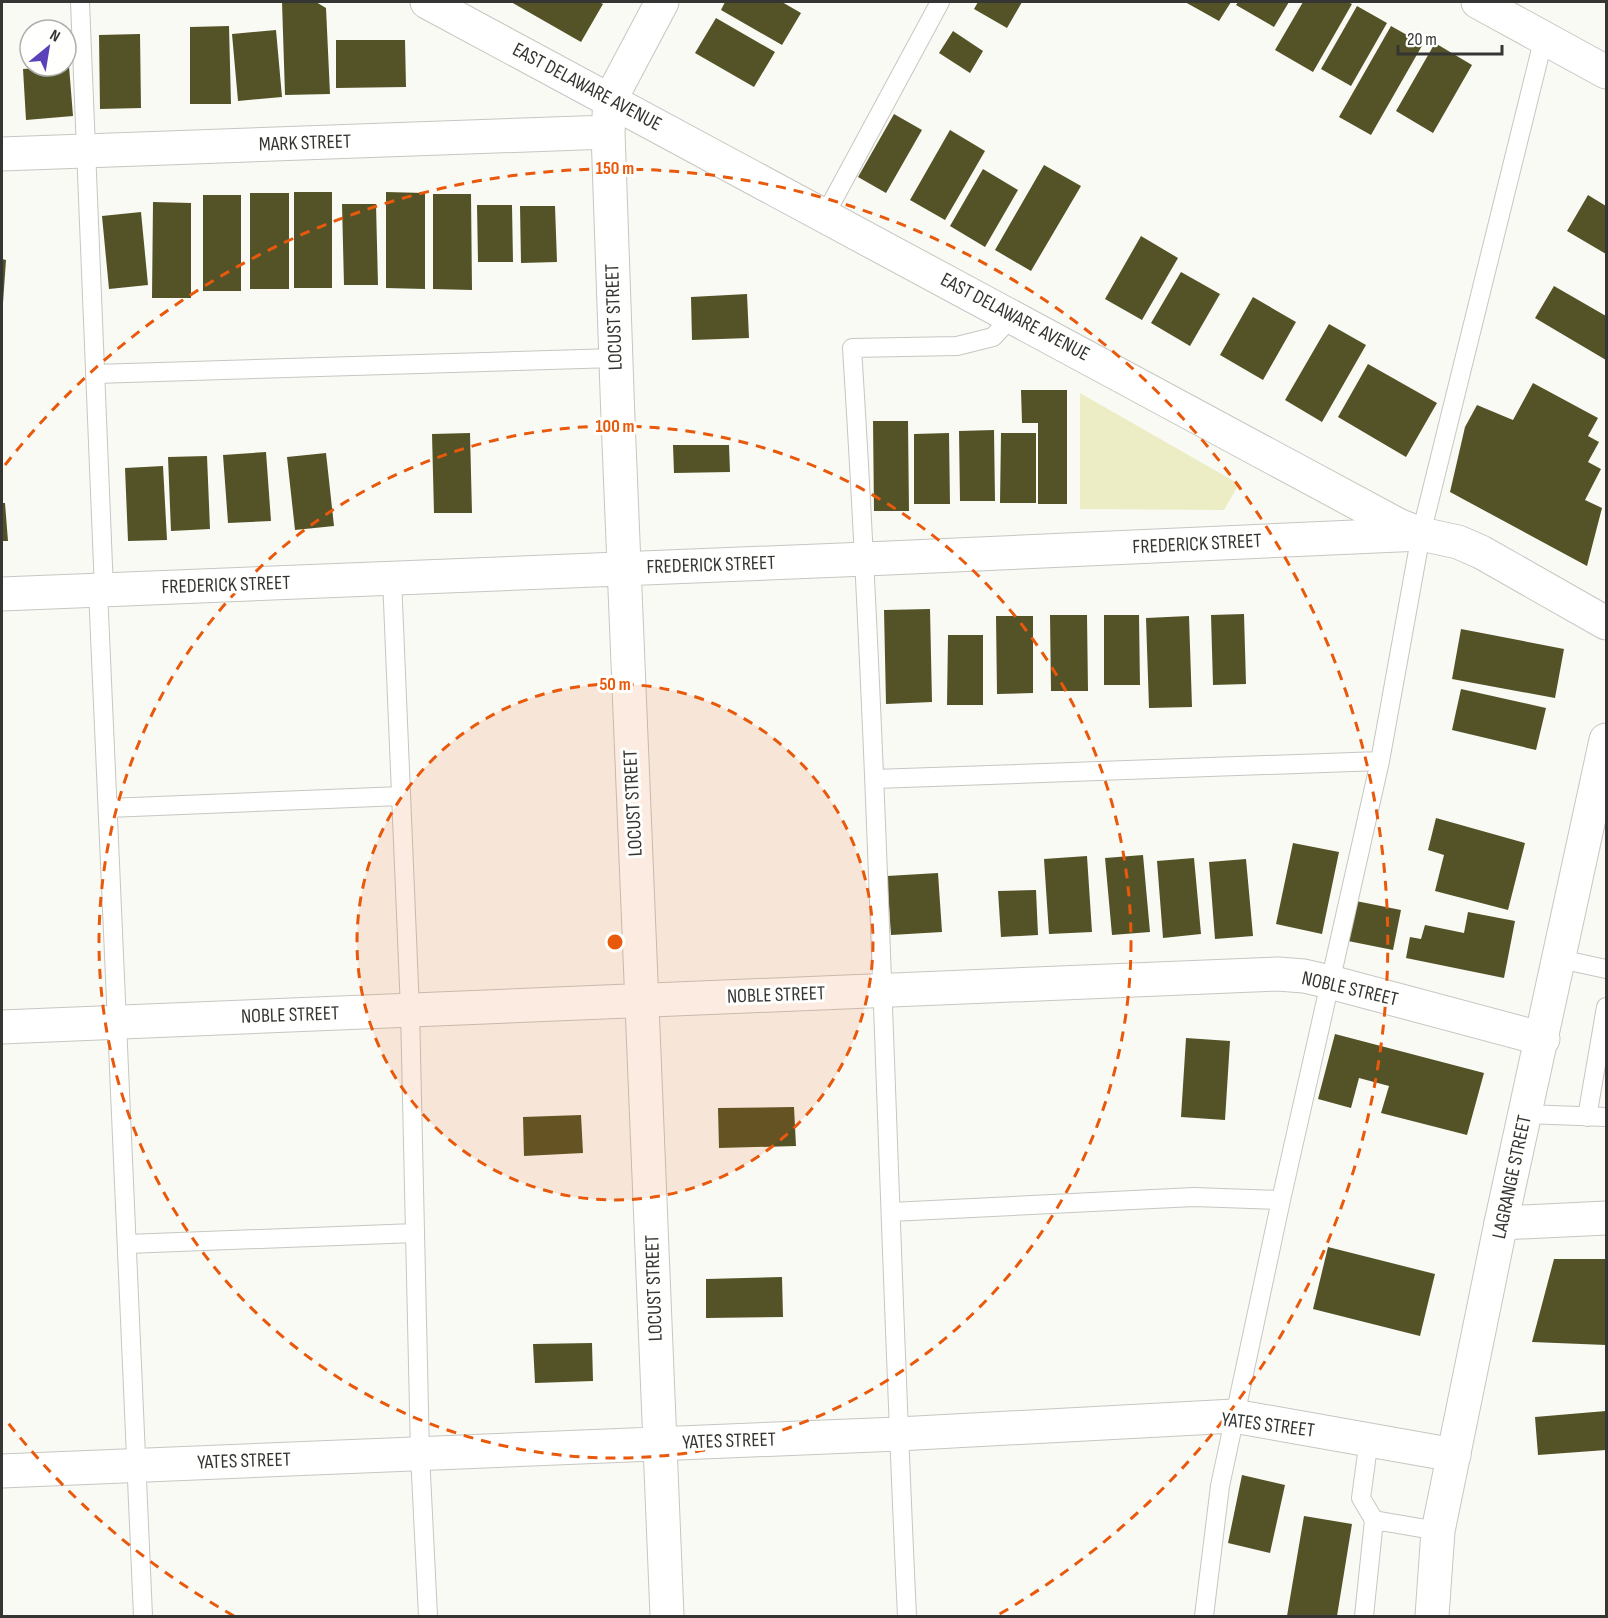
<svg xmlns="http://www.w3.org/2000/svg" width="1608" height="1618" font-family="'Sofia Sans Condensed',sans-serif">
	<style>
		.green { fill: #ecedc5 }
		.building { fill: #545327 }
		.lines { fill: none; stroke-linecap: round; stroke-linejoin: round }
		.service-casing { stroke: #c6c6c2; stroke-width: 20 }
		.minor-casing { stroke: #c6c6c2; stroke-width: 35 }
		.secondary-casing { stroke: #c6c6c2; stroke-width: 35 }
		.service { stroke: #fff; stroke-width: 18 }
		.minor { stroke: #fff; stroke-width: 33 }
		.secondary { stroke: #fff; stroke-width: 33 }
		.ring { fill: none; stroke: #e8590c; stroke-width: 3; stroke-dasharray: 10 8 }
		.labels { text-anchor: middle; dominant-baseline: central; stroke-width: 6; stroke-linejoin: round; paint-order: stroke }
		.street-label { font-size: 20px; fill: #353533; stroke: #fffffe }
		.centre { fill: #e8590c; stroke: #fffffe; stroke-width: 3 }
		.ring-label { font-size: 18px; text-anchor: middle; font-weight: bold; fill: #e8590c; stroke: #fffffe; stroke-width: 6; stroke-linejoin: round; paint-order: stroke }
	</style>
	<rect width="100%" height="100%" fill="#fafaf5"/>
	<path class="green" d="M1080,393L1239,484L1224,510L1080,509Z"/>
	<path class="building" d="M282,2H316L326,8L330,94L285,95Z
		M511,2H599L603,4L581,42Z
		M725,2H782L801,13L782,45L721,10Z
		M978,2H1022L1007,28L974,9Z
		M1185,2H1231L1219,21Z
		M1238,2H1289L1274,27L1236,5Z
		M1303,2H1348L1352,4L1313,72L1275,50Z
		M1357,6L1387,23L1351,86L1321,69Z
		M716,18L775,52L754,87L695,53Z
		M229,26L231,104H190V27Z
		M1391,26L1423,44L1371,135L1339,117Z
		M276,30L282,97L238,101L232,34Z
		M953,31L983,51L970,73L939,53Z
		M140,34L141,108L100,109L99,35Z
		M336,40H405L406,87L336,88Z
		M1435,43L1472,65L1433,133L1396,111Z
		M69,66L73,116L26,120L23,69Z
		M894,114L922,130L886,193L858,177Z
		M950,130L985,151L945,220L910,200Z
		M1044,165L1081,186L1031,271L995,250Z
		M983,169L1018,190L985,247L950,226Z
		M294,192H332V288H294Z
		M386,192L425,193V289L386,288Z
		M250,193H289V289H250Z
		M433,194H471L472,290L433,289Z
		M203,195H241V291H203Z
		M1588,195L1606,206V254L1567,231Z
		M153,202L191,203V298H152Z
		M342,204H376L378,285H344Z
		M477,205H512L513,262H478Z
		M520,206H555L557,262L521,263Z
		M141,212L148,285L109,289L102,216Z
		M1141,236L1178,258L1142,320L1105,299Z
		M2,259L6,260L3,303H2Z
		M1181,272L1220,294L1190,346L1151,323Z
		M1554,286L1606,316V360L1535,318Z
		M747,294L749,338L692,340L691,297Z
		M1253,297L1296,322L1263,380L1220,355Z
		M1329,324L1366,345L1322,422L1285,400Z
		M1368,364L1437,403L1406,457L1338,417Z
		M1533,383L1598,418L1588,436L1599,442L1588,462L1601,469L1585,500L1602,508L1587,566L1450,492L1465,427L1477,405L1513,420Z
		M1021,390H1067V504H1038V423H1022Z
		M873,421H908L909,511H874Z
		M994,430L995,501H960L959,431Z
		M470,433L472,513H434L432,434Z
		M949,433L950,504H914V434Z
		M1001,433H1036V503H1000Z
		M673,445H729L730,472L674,473Z
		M266,452L271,521L228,523L223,455Z
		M326,453L334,526L295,530L287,457Z
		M207,456L210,529L171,531L168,457Z
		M163,466L167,540L128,541L125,468Z
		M2,503H5L8,541H2Z
		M930,609L932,702L886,704L884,610Z
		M1244,614L1246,684L1213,685L1211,615Z
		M1050,615H1087L1088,691H1051Z
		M1104,615H1139L1140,685H1104Z
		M996,616H1033V693L997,694Z
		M1189,616L1192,707L1149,708L1146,618Z
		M1461,629L1564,649L1555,698L1452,679Z
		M948,635H983V705H947Z
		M1461,689L1546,708L1536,750L1452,730Z
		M1436,818L1525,843L1508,910L1435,891L1444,855L1428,850Z
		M1293,843L1339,852L1322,934L1276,924Z
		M1143,855L1150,932L1112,935L1105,858Z
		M1087,856L1092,932L1049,934L1044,859Z
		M1194,858L1201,934L1163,938L1157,861Z
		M1246,859L1253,936L1215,939L1209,862Z
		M938,873L942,932L891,935L887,876Z
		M1036,890L1038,935L1001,937L998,891Z
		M1356,901L1401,910L1393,950L1348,941Z
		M1468,912L1515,921L1504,978L1406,958L1410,937L1421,939L1425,925L1464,933Z
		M1335,1034L1484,1073L1467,1135L1381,1113L1389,1086L1359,1078L1351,1108L1318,1099Z
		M1186,1038L1230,1041L1225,1120L1181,1117Z
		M794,1107L796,1146L719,1148L718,1108Z
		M581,1115L583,1153L524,1156L523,1117Z
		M1328,1247L1435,1274L1420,1336L1313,1309Z
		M1554,1259H1606V1345L1532,1342Z
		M782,1277L783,1317L706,1318V1279Z
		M592,1343L593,1381L535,1383L533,1344Z
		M1606,1411V1450L1538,1455L1535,1417Z
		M1242,1475L1285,1485L1270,1553L1228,1543Z
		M1304,1516L1352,1524L1337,1616H1287Z"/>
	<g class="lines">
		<g class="service-casing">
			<path id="service" d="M80,2L104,590
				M825,215L940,2
				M95,374L615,358
				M392,578L410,1010L420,1454L428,1616
				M98,590L143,1616
				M875,779L1380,761
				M108,808L401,796
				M1560,959L1606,969
				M1525,1114L1606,1117
				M1587,1117L1606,1007
				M891,1212L1194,1197L1281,1200
				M127,1244L415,1233
				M1374,1520L1438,1531
				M907,1616C887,1194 879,770 852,348L957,346L993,337L1013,316
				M1204,1616L1220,1486L1281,1200L1380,761L1421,534L1544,37
				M1364,1616L1374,1520L1361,1498L1369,1439"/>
		</g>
		<g class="minor-casing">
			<path id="minor" d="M427,2L1398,525L1421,534L1458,542L1481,552L1606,623
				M662,2L610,100L608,132C624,627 647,1122 667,1616
				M1478,2L1606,72
				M2,154L608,132
				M2,594L866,559L1421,534
				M2,1027L1278,974L1304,976L1330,982L1543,1039
				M1501,1223L1606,1218
				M2,1471L898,1434L1234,1416L1454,1455"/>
		</g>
		<g class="secondary-casing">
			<path id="secondary" d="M1432,1616L1438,1531L1501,1223L1606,740"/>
		</g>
		<use href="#service" class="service"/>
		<use href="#minor" class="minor"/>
		<use href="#secondary" class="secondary"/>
	</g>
	<circle cx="615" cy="942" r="258" fill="#e8590c" fill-opacity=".12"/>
	<g class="ring">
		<circle cx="615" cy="942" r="258"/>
		<circle cx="615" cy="942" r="516"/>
		<path d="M234 1616A774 774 0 0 1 5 1419M5 465A774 774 0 1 1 996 1616"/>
	</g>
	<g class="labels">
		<g class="street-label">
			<text transform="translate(587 87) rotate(28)">EAST DELAWARE AVENUE</text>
			<text transform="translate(305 143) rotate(-2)">MARK STREET</text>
			<text transform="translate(614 317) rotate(-92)">LOCUST STREET</text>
			<text transform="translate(1015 317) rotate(28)">EAST DELAWARE AVENUE</text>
			<text transform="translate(1197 544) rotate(-3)">FREDERICK STREET</text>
			<text transform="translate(711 565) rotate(-2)">FREDERICK STREET</text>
			<text transform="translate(226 585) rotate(-2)">FREDERICK STREET</text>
			<text transform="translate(633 803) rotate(-93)">LOCUST STREET</text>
			<text transform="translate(1350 989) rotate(13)">NOBLE STREET</text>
			<text transform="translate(776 995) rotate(-2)">NOBLE STREET</text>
			<text transform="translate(290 1015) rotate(-2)">NOBLE STREET</text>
			<text transform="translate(1512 1177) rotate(-78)">LAGRANGE STREET</text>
			<text transform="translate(654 1288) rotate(-92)">LOCUST STREET</text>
			<text transform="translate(1268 1425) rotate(7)">YATES STREET</text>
			<text transform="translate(729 1441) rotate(-2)">YATES STREET</text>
			<text transform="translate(244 1461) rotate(-2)">YATES STREET</text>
		</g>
	</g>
	<circle cx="615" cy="942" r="9" class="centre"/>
	<g class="ring-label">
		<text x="615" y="174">150 m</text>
		<text x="615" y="432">100 m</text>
		<text x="615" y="690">50 m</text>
	</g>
	<rect width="1608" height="1618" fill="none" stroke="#353533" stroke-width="6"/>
	<g transform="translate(48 48) rotate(30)"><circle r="28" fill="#fffffe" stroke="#aeaead" stroke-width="1.5"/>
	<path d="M0-4.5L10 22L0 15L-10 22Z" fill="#5b41b9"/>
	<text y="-9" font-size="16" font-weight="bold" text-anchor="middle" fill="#353533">N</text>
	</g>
	<path d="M1398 45v9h104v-9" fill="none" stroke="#353533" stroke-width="3"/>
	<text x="1407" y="45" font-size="18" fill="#353533" stroke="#fffffe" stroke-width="4.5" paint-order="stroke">20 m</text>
</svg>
